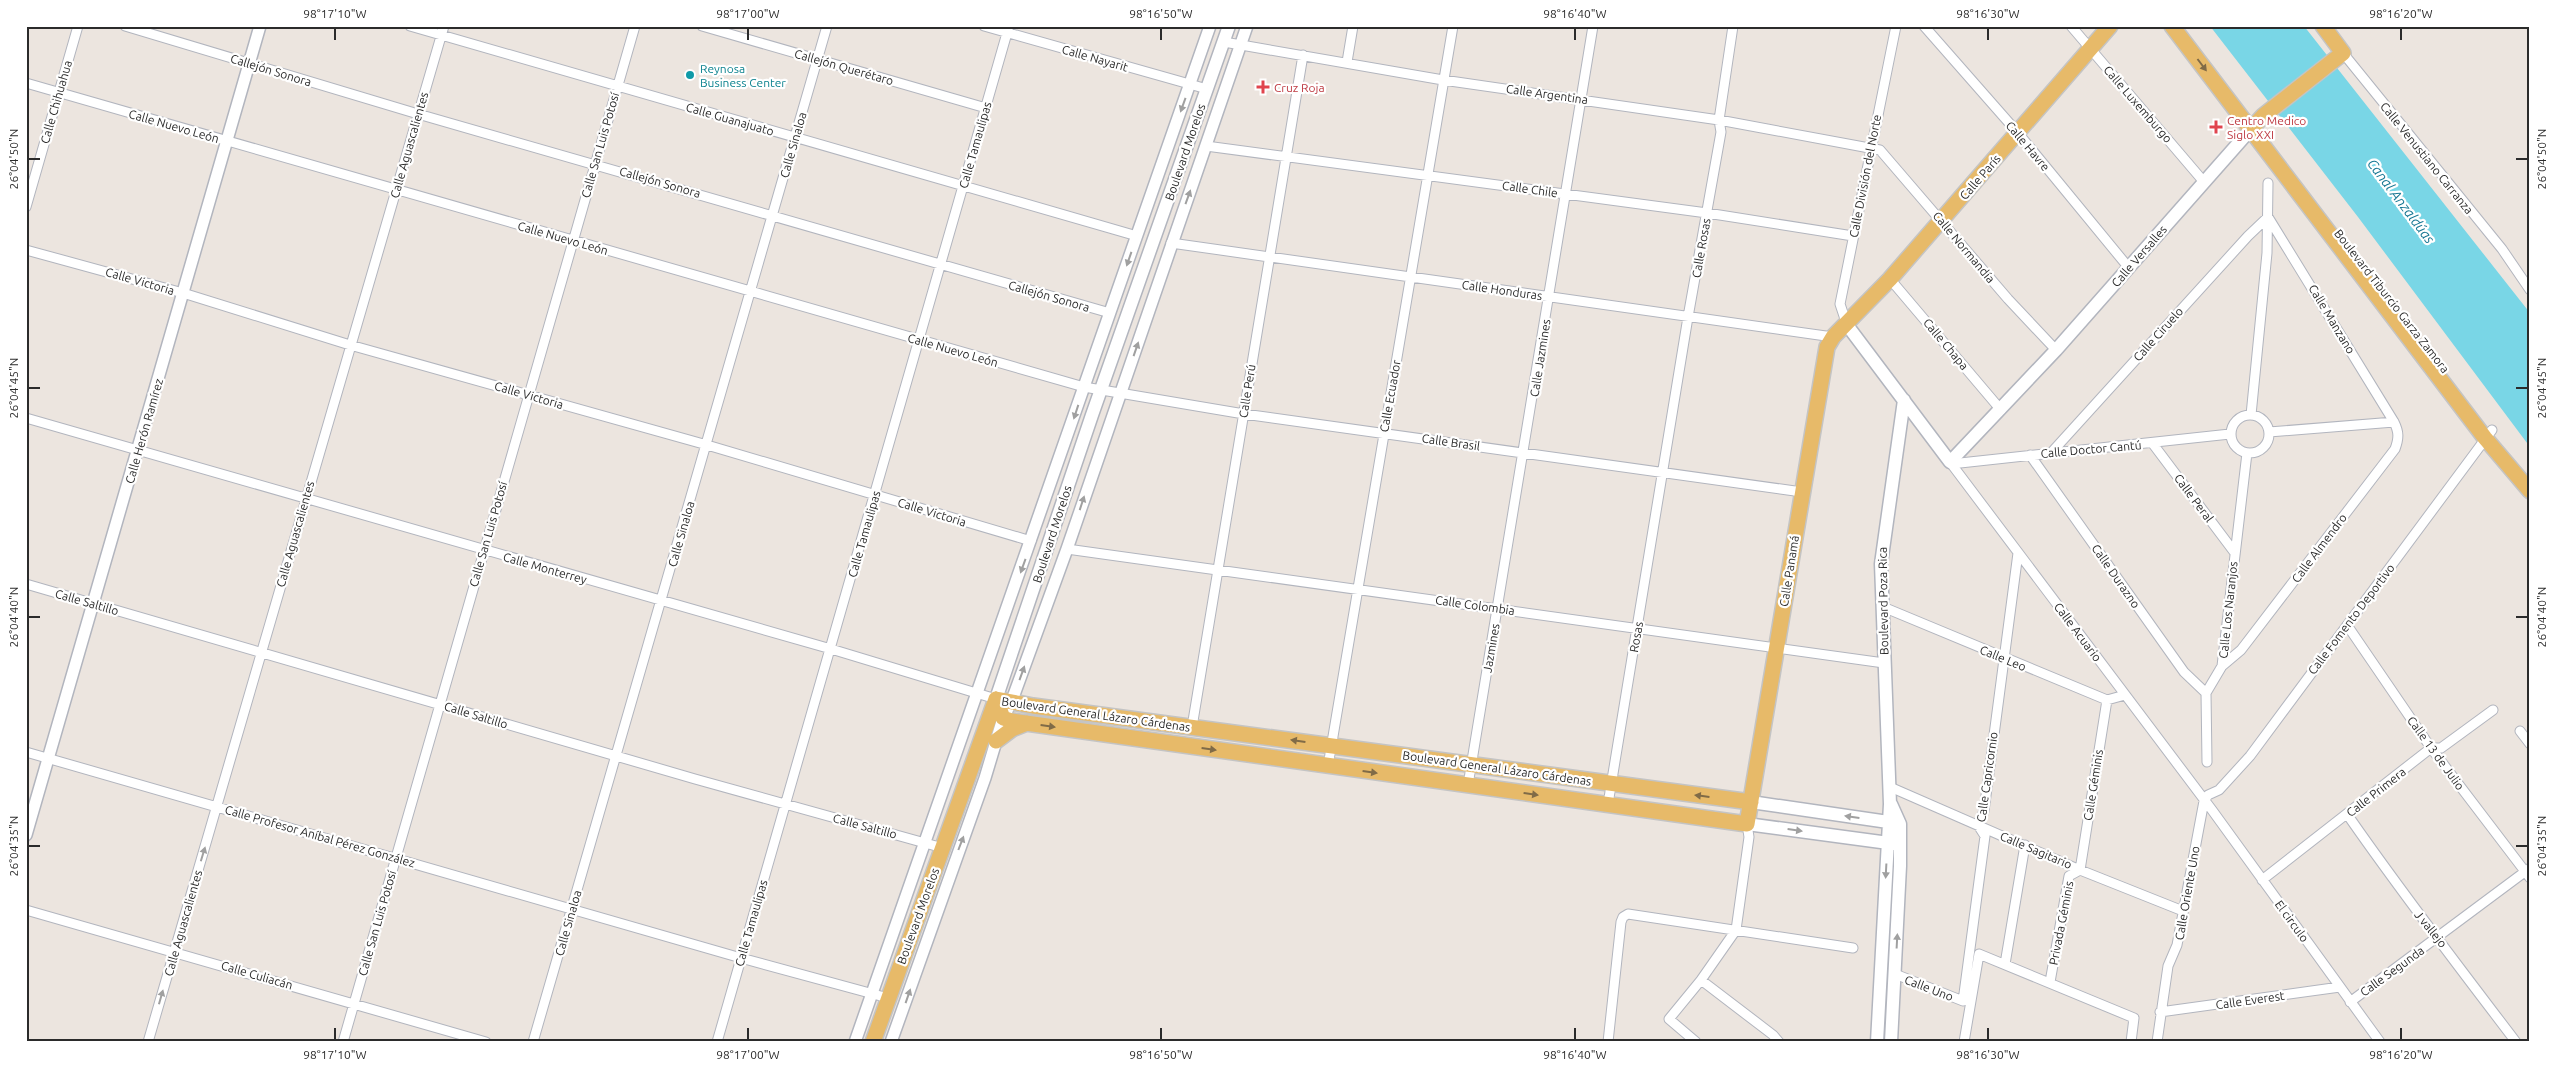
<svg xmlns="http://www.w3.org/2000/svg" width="2556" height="1068" font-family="Ubuntu,sans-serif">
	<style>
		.water { fill: #79d6e6 }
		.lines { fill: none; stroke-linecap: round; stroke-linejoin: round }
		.minor-casing { stroke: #b2b5be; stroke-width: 11 }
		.tertiary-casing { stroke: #b2b5be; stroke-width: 14 }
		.secondary-casing { stroke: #b2b5be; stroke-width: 15 }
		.primary-casing { stroke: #c4c4c4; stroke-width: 18 }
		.minor { stroke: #fff; stroke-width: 9 }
		.tertiary { stroke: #fff; stroke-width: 11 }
		.secondary { stroke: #fff; stroke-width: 12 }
		.primary { stroke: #e7ba69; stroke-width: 15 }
		.oneway { fill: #806b47 }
		.oneway2 { fill: #a0a0a0 }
		.ticks { fill: none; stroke: #2b2b2b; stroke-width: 2 }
		.culture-dot { fill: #0f9aa8; stroke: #fff; stroke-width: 2 }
		.health-dot { fill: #e0444e; stroke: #fff; stroke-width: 2 }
		.labels { text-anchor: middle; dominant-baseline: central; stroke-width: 4.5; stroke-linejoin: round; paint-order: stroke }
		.street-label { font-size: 12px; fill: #2b2b2b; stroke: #fff }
		.culture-label { font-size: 12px; fill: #0d838f; stroke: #fff; text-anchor: start }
		.health-label { font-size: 12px; fill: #be3a42; stroke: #fff; text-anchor: start }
		.water-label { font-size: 14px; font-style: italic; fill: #177793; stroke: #fff }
		.neatline { fill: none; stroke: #2b2b2b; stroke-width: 2 }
		.ticks-label { font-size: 12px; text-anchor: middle; fill: #2b2b2b }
	</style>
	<rect width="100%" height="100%" fill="#ece5df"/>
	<path class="water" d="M2210,26H2304L2530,313V447L2358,217Z"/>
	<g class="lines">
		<g class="minor-casing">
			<path id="minor" d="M125,26L418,114L1110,313
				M410,26L1137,236
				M702,26L986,108
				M984,26L1207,89
				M1924,26L2018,133L2129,268
				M2071,26L2204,182
				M1224,42L1443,80L1719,120L1880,150L2008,299L2056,350
				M2343,53L2502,249L2530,290
				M1347,62L1353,26
				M26,83L1084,387L1244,414L1802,492
				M1206,146L1707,213L1853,236
				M26,207L78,26
				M1171,243L1833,337
				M26,250L183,293L350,345L707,445L1031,541
				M1890,279L2001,410
				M1847,325L1840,304L1896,26
				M2231 434a19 19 0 1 1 38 0a19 19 0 1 1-38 0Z
				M2251,415L2267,253L2268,183
				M26,418L831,649L996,699
				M2269,432L2394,422
				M2153,444L2235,553
				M2051,453L2248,236L2268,217L2394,422C2399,432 2399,438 2395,449L2241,650L2222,666
				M2030,455L2184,672L2206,693
				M1950,462L2212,810L2380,1042
				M1951,464L2230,434
				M1067,549L1884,663
				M26,584L695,779L943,848
				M1883,607L2107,700L2125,695
				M2347,625L2431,748L2530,878
				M1192,727L1303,55
				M2520,731L2530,744
				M26,752L741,958L888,998
				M2207,762L2206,693L2222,666L2247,453
				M1328,766L1453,26
				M1468,785L1593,26
				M1890,787L2080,870L2183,911
				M1608,804L1688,317L1721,132L1719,120L1733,26
				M2347,814C2401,892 2459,967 2516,1042
				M2262,880L2431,748H2441L2493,710
				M26,910L486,1042
				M2005,964L2025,845
				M1895,974L1963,1001L1985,836L1978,825L1984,811L2018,553
				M1701,980L1773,1035L1779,1042
				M2050,982L2069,876L2080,870L2107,700
				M2350,1002L2530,868
				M2160,1012L2340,987
				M148,1042L444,26
				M343,1042L635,26
				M533,1042L827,26
				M717,1042L1009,26
				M1608,1042L1621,922L1623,917L1628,914L1853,948
				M1696,1042L1669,1019L1701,980L1736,930L1749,837L1747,824
				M1964,1042L1979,954L2134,1018L2131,1042
				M2157,1042L2168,966L2177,945L2204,801L2208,795L2219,790L2250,756L2492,430"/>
		</g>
		<g class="tertiary-casing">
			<path id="tertiary" d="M26,835L260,26
				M855,1042L1210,26
				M891,1042L985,778L1003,718L1011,703L1067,549L1247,26"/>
		</g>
		<g class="secondary-casing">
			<path id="secondary" d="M1847,325L1950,462L2056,350L2251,129
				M996,699L1092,415L1229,26
				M1751,802L1895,823
				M1891,804L1900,824V866L1891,1042
				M1747,824L1896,844
				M1877,1042L1890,804L1881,564L1904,400"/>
		</g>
		<g class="primary-casing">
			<path id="primary" d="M2172,26L2485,438L2530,491
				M2251,129L2263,116L2343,53L2323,26
				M996,699L1003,718L1012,721L1747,824L1827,347L1833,337L1890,279L2110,26
				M996,699L1033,706L1751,802
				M996,741L1012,729L1027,723
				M873,1042L996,699"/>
		</g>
		<use href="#minor" class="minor"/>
		<use href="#tertiary" class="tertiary"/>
		<use href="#secondary" class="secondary"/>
		<use href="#primary" class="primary"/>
	</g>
	<defs><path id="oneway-solid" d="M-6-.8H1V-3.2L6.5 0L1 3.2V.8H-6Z" transform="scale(1.25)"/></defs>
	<g class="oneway">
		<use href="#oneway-solid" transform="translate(2202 65) rotate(53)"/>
		<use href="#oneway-solid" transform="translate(1048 726) rotate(8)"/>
		<use href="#oneway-solid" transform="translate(1298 741) rotate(-172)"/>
		<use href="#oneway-solid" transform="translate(1209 749) rotate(8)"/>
		<use href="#oneway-solid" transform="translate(1370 772) rotate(8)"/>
		<use href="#oneway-solid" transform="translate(1531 794) rotate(8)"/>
		<use href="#oneway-solid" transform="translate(1702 796) rotate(-173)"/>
	</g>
	<g class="oneway2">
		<use href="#oneway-solid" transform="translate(1183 105) rotate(110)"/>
		<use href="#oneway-solid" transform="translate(1188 197) rotate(-70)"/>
		<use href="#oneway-solid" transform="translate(1129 259) rotate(109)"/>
		<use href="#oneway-solid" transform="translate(1136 349) rotate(-71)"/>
		<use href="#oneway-solid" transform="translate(1076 412) rotate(108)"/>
		<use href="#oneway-solid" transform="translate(1082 503) rotate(-72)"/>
		<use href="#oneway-solid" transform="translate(1023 566) rotate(110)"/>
		<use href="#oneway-solid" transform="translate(1022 673) rotate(-70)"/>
		<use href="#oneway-solid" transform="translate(1852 817) rotate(-172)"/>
		<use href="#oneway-solid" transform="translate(1795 830) rotate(8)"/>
		<use href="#oneway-solid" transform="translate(961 843) rotate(-69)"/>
		<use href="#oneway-solid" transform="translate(203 854) rotate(-73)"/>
		<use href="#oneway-solid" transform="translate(1886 871) rotate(93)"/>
		<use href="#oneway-solid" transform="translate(1897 941) rotate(-87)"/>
		<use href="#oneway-solid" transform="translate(908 996) rotate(-71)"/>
		<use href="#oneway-solid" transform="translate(161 997) rotate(-74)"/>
	</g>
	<path class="ticks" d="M335,28V40M748,28V40M1161,28V40M1575,28V40M1988,28V40M2401,28V40M28,159H40M2516,159H2528M28,388H40M2516,388H2528M28,617H40M2516,617H2528M28,846H40M2516,846H2528M335,1028V1040M748,1028V1040M1161,1028V1040M1575,1028V1040M1988,1028V1040M2401,1028V1040"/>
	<circle class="culture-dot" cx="690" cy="75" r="5"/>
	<g class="health-dot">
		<path d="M1260.5 79.5h5v5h5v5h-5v5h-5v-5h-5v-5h5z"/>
		<path d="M2213.5 119.5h5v5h5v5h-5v5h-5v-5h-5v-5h5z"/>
	</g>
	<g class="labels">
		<g class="street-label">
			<text transform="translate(1095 58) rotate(16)">Calle Nayarit</text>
			<text transform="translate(844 67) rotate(16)">Callejón Querétaro</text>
			<text transform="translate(271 70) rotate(17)">Callejón Sonora</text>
			<text transform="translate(1547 94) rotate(8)">Calle Argentina</text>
			<text transform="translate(56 102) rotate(-74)">Calle Chihuahua</text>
			<text transform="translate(2138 104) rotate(49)">Calle Luxemburgo</text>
			<text transform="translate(730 119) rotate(16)">Calle Guanajuato</text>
			<text transform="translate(174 126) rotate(16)">Calle Nuevo León</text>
			<text transform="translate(409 145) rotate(-74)">Calle Aguascalientes</text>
			<text transform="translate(600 145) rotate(-74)">Calle San Luis Potosí</text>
			<text transform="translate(793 145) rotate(-74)">Calle Sinaloa</text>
			<text transform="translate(975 145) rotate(-74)">Calle Tamaulipas</text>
			<text transform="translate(2028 146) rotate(50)">Calle Havre</text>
			<text transform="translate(1185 152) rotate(-71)">Boulevard Morelos</text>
			<text transform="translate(2427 158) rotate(51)">Calle Venustiano Carranza</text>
			<text transform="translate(1865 176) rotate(-79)">Calle División del Norte</text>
			<text transform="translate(1980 177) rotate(-49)">Calle París</text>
			<text transform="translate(660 182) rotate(16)">Callejón Sonora</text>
			<text transform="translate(1530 189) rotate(8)">Calle Chile</text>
			<text transform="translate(563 238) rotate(16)">Calle Nuevo León</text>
			<text transform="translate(1964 247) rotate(50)">Calle Normandía</text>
			<text transform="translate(1701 248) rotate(-80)">Calle Rosas</text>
			<text transform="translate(2139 256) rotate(-49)">Calle Versalles</text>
			<text transform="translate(140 281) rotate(16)">Calle Victoria</text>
			<text transform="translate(1502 290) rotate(8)">Calle Honduras</text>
			<text transform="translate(1049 296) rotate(16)">Callejón Sonora</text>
			<text transform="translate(2392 301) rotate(52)">Boulevard Tiburcio Garza Zamora</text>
			<text transform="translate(2332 319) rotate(59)">Calle Manzano</text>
			<text transform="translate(2158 334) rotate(-48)">Calle Ciruelo</text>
			<text transform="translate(1946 344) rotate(50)">Calle Chapa</text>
			<text transform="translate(953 350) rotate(16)">Calle Nuevo León</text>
			<text transform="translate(1540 358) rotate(-81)">Calle Jazmines</text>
			<text transform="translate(1247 391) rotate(-81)">Calle Perú</text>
			<text transform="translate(529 395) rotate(16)">Calle Victoria</text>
			<text transform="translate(1390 396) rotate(-80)">Calle Ecuador</text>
			<text transform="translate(144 431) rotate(-74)">Calle Herón Ramírez</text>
			<text transform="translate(1451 442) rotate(8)">Calle Brasil</text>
			<text transform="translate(2091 449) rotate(-5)">Calle Doctor Cantú</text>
			<text transform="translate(2194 498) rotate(53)">Calle Peral</text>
			<text transform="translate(932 512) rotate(17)">Calle Victoria</text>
			<text transform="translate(295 534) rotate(-74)">Calle Aguascalientes</text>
			<text transform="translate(488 534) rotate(-74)">Calle San Luis Potosí</text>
			<text transform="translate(681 534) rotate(-74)">Calle Sinaloa</text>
			<text transform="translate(864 534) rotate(-74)">Calle Tamaulipas</text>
			<text transform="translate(1052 534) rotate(-72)">Boulevard Morelos</text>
			<text transform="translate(2319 548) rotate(-53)">Calle Almendro</text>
			<text transform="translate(545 568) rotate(16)">Calle Monterrey</text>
			<text transform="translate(1789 571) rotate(-81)">Calle Panamá</text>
			<text transform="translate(2116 576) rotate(55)">Calle Durazno</text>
			<text transform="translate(1883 601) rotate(-91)">Boulevard Poza Rica</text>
			<text transform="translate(87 602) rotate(16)">Calle Saltillo</text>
			<text transform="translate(1475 605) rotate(8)">Calle Colombia</text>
			<text transform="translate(2228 610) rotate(-84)">Calle Los Naranjos</text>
			<text transform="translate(2351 619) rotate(-53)">Calle Fomento Deportivo</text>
			<text transform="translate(2078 632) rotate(53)">Calle Acuario</text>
			<text transform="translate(1636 637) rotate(-80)">Rosas</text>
			<text transform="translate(1491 648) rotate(-80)">Jazmines</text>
			<text transform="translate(2003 658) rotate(22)">Calle Leo</text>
			<text transform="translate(1096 714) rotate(8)">Boulevard General Lázaro Cárdenas</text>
			<text transform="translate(476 715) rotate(17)">Calle Saltillo</text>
			<text transform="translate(2436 753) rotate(54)">Calle 13 de Julio</text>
			<text transform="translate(1497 768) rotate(8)">Boulevard General Lázaro Cárdenas</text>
			<text transform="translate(1987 777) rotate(-82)">Calle Capricornio</text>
			<text transform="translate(2093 785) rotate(-81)">Calle Géminis</text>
			<text transform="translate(2376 792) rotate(-38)">Calle Primera</text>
			<text transform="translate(865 826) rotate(15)">Calle Saltillo</text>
			<text transform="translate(320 836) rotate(16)">Calle Profesor Aníbal Pérez González</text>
			<text transform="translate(2036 850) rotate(23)">Calle Sagitario</text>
			<text transform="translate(2187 893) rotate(-80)">Calle Oriente Uno</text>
			<text transform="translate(918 916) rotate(-70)">Boulevard Morelos</text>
			<text transform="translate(2292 921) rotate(54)">El circulo</text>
			<text transform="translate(183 923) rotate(-74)">Calle Aguascalientes</text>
			<text transform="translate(377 923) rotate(-74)">Calle San Luis Potosí</text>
			<text transform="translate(568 923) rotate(-74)">Calle Sinaloa</text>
			<text transform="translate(751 923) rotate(-74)">Calle Tamaulipas</text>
			<text transform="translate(2061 923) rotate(-79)">Privada Géminis</text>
			<text transform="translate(2431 929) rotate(51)">J vallejo</text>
			<text transform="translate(2392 971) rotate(-36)">Calle Segunda</text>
			<text transform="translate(257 975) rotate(16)">Calle Culiacán</text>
			<text transform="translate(1929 988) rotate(21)">Calle Uno</text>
			<text transform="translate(2250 1000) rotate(-8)">Calle Everest</text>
		</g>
		<g class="culture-label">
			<text x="700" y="68">Reynosa<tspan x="700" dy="14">Business Center</tspan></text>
		</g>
		<g class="health-label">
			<text x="1274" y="87">Cruz Roja</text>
			<text x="2227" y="120">Centro Medico<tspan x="2227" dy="14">Siglo XXI</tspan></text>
		</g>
		<g class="water-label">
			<text transform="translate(2401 201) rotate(53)">Canal Anzaldúas</text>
		</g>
	</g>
	<rect width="2556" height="1068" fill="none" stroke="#ffffff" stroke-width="55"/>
	<rect x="28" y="28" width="2500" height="1012" class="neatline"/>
	<g class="ticks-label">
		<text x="335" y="18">98°17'10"W</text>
		<text x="748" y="18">98°17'00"W</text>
		<text x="1161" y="18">98°16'50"W</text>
		<text x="1575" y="18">98°16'40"W</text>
		<text x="1988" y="18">98°16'30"W</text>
		<text x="2401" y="18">98°16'20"W</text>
		<text transform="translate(14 159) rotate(-90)" y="4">26°04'50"N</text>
		<text transform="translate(2542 159) rotate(-90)" y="4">26°04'50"N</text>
		<text transform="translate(14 388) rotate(-90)" y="4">26°04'45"N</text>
		<text transform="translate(2542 388) rotate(-90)" y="4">26°04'45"N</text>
		<text transform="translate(14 617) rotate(-90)" y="4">26°04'40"N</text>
		<text transform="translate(2542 617) rotate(-90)" y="4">26°04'40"N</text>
		<text transform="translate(14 846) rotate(-90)" y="4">26°04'35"N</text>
		<text transform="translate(2542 846) rotate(-90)" y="4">26°04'35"N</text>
		<text x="335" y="1059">98°17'10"W</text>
		<text x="748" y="1059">98°17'00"W</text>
		<text x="1161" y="1059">98°16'50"W</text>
		<text x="1575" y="1059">98°16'40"W</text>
		<text x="1988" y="1059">98°16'30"W</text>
		<text x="2401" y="1059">98°16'20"W</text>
	</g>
</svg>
